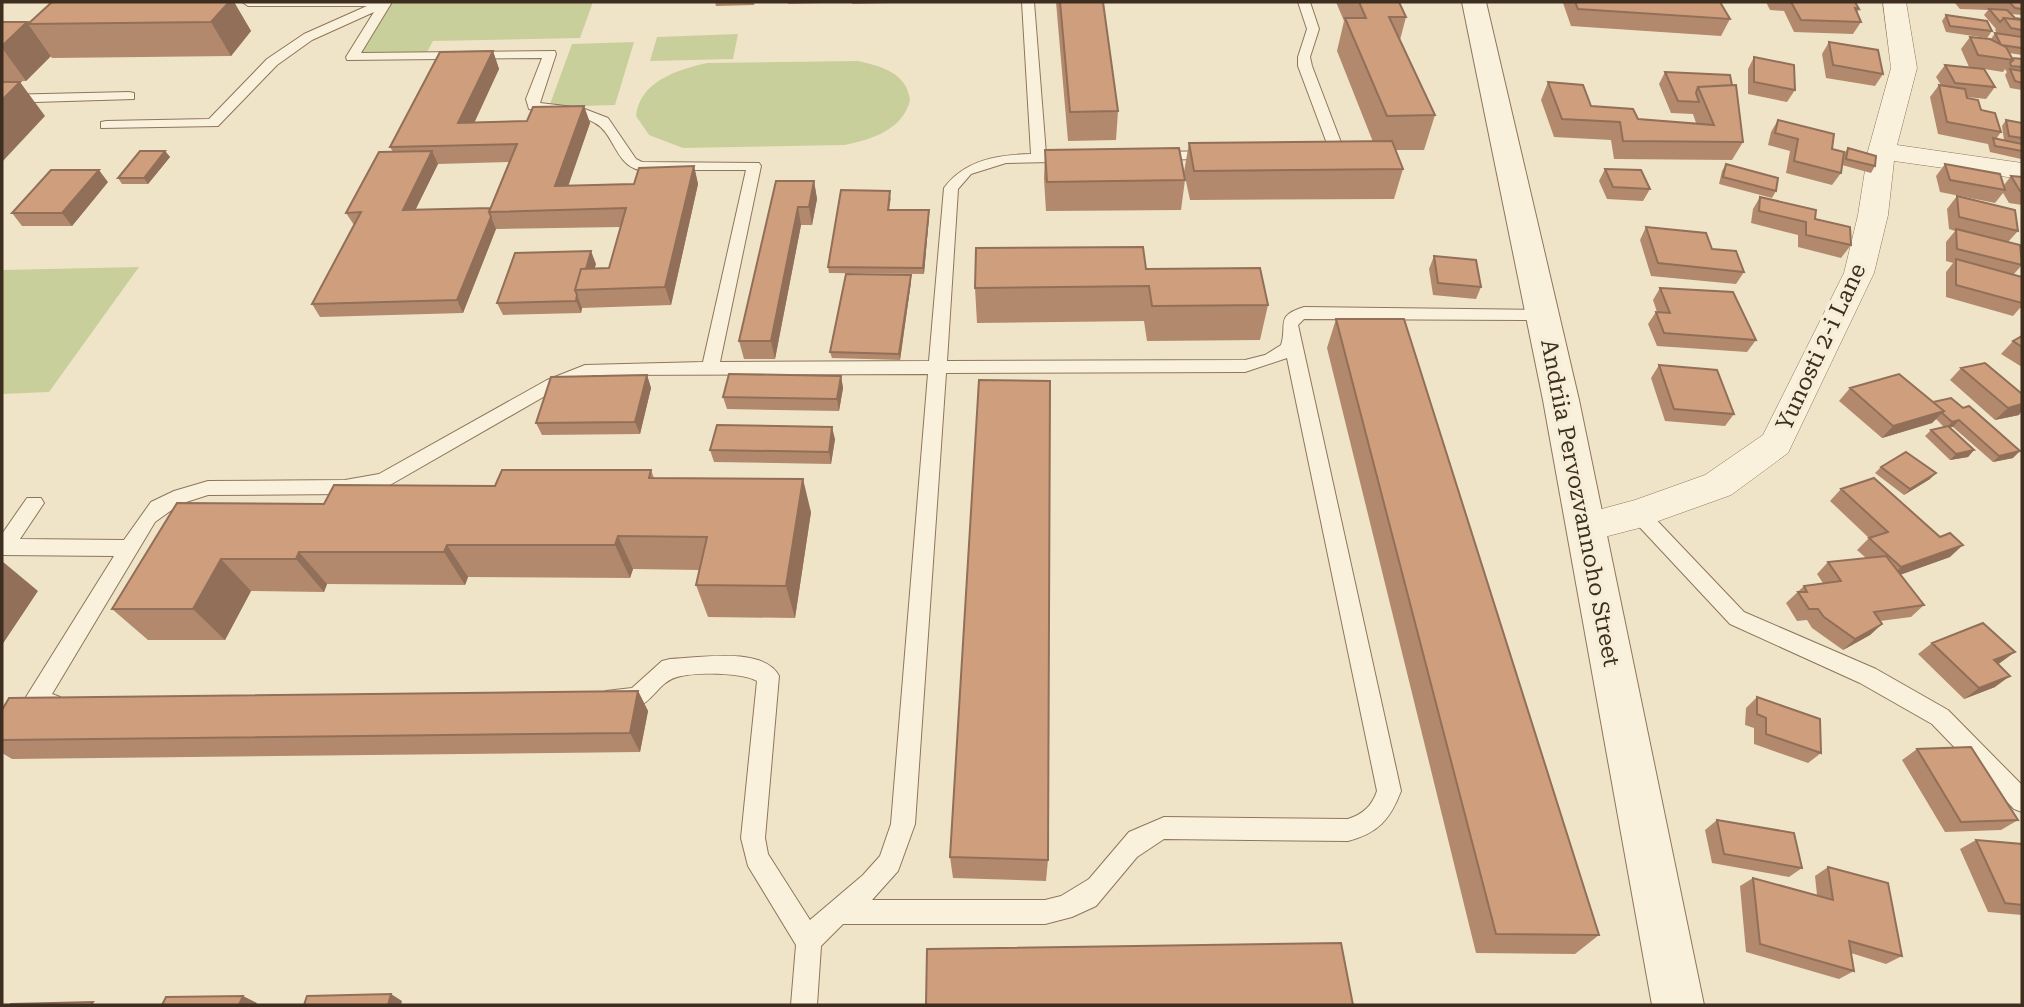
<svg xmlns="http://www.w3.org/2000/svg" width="2024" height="1007" font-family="'Roboto Serif',serif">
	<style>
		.green { fill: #c9cf9b }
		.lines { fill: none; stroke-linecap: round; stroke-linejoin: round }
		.service-casing { stroke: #8d765c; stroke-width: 2 }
		.minor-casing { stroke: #8d765c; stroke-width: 1 }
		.tertiary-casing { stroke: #8d765c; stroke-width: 2 }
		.service { fill: #faf1dc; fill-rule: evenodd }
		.minor { fill: #faf1dc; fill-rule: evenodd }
		.tertiary { fill: #faf1dc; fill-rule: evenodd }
		.wall { fill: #b2896c; fill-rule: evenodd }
		.shaded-wall { fill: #916f58 }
		.building { fill: #cf9f7d; stroke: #916f58; stroke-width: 2 }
		.labels { text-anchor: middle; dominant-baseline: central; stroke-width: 7; stroke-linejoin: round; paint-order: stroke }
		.street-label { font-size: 23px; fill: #3d2e20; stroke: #f7eed8 }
	</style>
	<rect width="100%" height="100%" fill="#f0e4c8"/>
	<path class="green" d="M386,2H593L580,38L433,41L425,56L352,57Z
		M738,34L733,59L650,61L657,37Z
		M634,42L615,105L549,107L572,44Z
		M858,61C881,66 907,73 910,100C903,130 872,139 845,145L683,148L649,135L636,116C640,81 677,70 707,63Z
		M139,267L49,392L2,394V270Z"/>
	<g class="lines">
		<g class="service-casing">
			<path id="service" d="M242,2H392L361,53L555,51L556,54L540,103L582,108L608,118L636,159L642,162L759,163L761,166L720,362L929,361L944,188C965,160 997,155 1031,154L1022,2H1034L1046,154L1329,149L1298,66V57L1307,29L1298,2H1310L1319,29L1310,57L1312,66L1345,153L1343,156L1006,163L971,174L958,189L947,361L1245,360L1265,355L1281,345C1288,325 1274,316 1304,307L1549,310L1551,314L1543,320L1304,319L1298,325L1401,791C1390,820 1378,833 1348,841L1164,839L1137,857L1096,906L1072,917L1045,924H843L821,946L817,1005H791L796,945L748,866L741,838L757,681C742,672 694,672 677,677C651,684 651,721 606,705L603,698L606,691L632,688L662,661L670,659C698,658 764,646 779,676L765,838L768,854L810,920L863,875L880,856L891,824L928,374L593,375L559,388L390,485L345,494L208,495L180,504L155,522L52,694L60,697L63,704L60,711L52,714L26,711L23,704L26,697L114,556L2,555V534L27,498H41L44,503L20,539L124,540L151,502L174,491L208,481L345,480L379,474L547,380L585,365L703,362L746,170H639C615,164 614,133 595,123C575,111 551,114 529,109L526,99L542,58L347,60L346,57L374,12L312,40L277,65L218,126L101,128V122L106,121L209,119L267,59L304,34L367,6H248ZM1287,358L1377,791C1372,806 1363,814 1348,819L1164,817L1129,832L1089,879L1061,896L1045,900H872L898,871L915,824L946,373L1245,372Z
				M129,92L134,93V99L2,103V95Z
				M1639,506L1646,509L1744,612L1876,669L1948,710L2022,785V812L2014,809L1932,724L1860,683L1730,624L1632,519L1629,514L1632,509Z"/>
		</g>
		<g class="minor-casing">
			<path id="minor" d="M1883,2H1906L1917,68L1897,145L2022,163V179L1894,161L1888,215L1874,273L1788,453L1731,495L1639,528L1585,542L1572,537L1566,527L1572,517L1635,500L1705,475L1763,435L1844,273L1858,215L1868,151L1891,68Z"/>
		</g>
		<g class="tertiary-casing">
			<path id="tertiary" d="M1462,2H1486L1579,400L1704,1005H1652L1543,400Z"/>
		</g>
		<use href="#service" class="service"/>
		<use href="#minor" class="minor"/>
		<use href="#tertiary" class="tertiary"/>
	</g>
	<path class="wall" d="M234,2L251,31L231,56L52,58L28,24Z
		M715,2H755L754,5L716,6Z
		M788,2H823L822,3L788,4Z
		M852,2H891L890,3L852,4Z
		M1056,2H1103L1118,111L1116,140L1068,141Z
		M1336,2H1399L1406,17L1400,40L1435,115L1424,150H1396L1403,169L1394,199L1190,200L1184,172L1189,143L1373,142L1337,51L1344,21Z
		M1563,2H1720L1730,19L1721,36L1571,26L1563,3Z
		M1766,2H1855L1859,9L1857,13L1861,22L1853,34L1794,32L1784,11L1770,10Z
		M1954,2H2022V15L2011,14L2015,18L2022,19V55L2009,53L2012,58L2022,59V90L2010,88L2005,75L2007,72L2005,69L2003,72L1984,69L1995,87L1986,99L1967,97L2001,132L1996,139L2004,140L2002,126L2006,120L2022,123V158L2021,159L1990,152L1988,144L1938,134L1930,97L1939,85H1941L1936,77L1945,65L1969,67L1961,49L1970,37L1991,39L1995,33H1997L1995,30L1996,29L1984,15L1988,10L1960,9Z
		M1946,15L1992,31L1987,38L1946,32L1942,21Z
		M2,22H27L51,56L26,81H2Z
		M1829,42L1883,74L1875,86L1826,78L1822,54Z
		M493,51L499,69L474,122L527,121L584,106L590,123L568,186L634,184L694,166L698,184L671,305L582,308L581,313L503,315L497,303L596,264L594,269L609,268L621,227L496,229L463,313L320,317L312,304L354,225L346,213L393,152L390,147ZM509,162L490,208L415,210L438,164Z
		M1754,57L1795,90L1787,102L1748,94V69Z
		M1665,72L1730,75L1743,142L1732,160L1614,159L1611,140L1554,137L1541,100L1548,82L1591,106L1638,119L1696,123L1693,114L1671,113L1659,84Z
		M1778,120L1832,149L1841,173L1832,185L1786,173L1790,151L1768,145L1771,132Z
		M1848,148L1875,166L1871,173L1842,165L1843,155Z
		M1045,150L1185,180L1181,210L1046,211L1044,179Z
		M165,151L170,157L148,184H122L118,178Z
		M1726,164L1776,191L1772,198L1719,184L1722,171Z
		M1945,164L2004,185L2011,176L2022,177V205L2009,203L2003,193L1995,203L1940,192L1936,176Z
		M1605,169L1650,189L1643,201L1607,199L1599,181Z
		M776,181H814L817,199L812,225H801L775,359H744L739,341Z
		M108,182L72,226H22L12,213Z
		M1957,196L2018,231L2008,242L2022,265L2013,275L2022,277V308H2020L2013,316L1946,297V272L1953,263L1946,261V242L1955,231L1949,229L1947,209Z
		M891,197L889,210L929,216L924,274L829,273L828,267Z
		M1760,197L1815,219L1851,245L1841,258L1798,247V235L1751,223L1753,209Z
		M1646,227L1712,249L1744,272L1736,284L1651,276L1640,240Z
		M1434,256L1481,287L1476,299L1433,295L1429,269Z
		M1146,269L1268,305L1260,340L1147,341L1144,321L977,323L975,288Z
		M911,275V282L900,360L832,358L830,352Z
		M1660,288L1756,340L1747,352L1657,346L1648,324L1656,312H1657L1653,300Z
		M1336,319L1599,935L1575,954L1476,953L1327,348Z
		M2022,336V367L2001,354L2013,341Z
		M1659,365L1734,414L1725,426L1665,421L1651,378Z
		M1961,368L2019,415L1995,420L1950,380Z
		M647,375L651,388L640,434L542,435L536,423Z
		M841,376L843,388L839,411L727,409L723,397Z
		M1850,388L1933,402L2013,458L1993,462L1953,427H1950L1974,450L1968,457L1950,460L1925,436L1931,430L1944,427L1936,419L1932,423L1882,438L1839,401Z
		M835,439L831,464L714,462L710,450Z
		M1881,467L1930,479L1904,495L1875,473Z
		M651,470L654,478L811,512L795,618L708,617L696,585L699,570L633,569L630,578L468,577L465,585L327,584L324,592L251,591L225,640H148L112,609L324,504Z
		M1841,489L1950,557L1900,575L1924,605L1911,617L1880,621L1882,624L1870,635L1843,650L1812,628L1807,620L1797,621L1786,603L1804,586L1823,583L1817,574L1828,562L1866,558L1857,550L1869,538L1830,501Z
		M1932,643L2000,663L1998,664L1995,687L1964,699L1918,654Z
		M638,691L648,711L640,752L12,759L2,753V740Z
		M1757,697L1821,753L1808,763L1754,744V728L1745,725L1746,708Z
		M1917,749L2018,820L2001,830L1945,832L1902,760Z
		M1717,820L1802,868L1789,877L1712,863L1705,830Z
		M1976,840L2022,844V915L1988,912L1960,849Z
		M950,857L1048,860L1046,881L953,878Z
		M1828,867L1902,956L1886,964L1851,953L1854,971L1839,979L1746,952L1740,886L1753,878L1817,895L1815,876Z"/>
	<path class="shaded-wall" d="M229,2H234L251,31L231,56L211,22Z
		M27,22L51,56L26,81L2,48V46Z
		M493,51L499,69L466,141L458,123Z
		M20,82L45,116L2,162V100Z
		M584,106L590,123L562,204L555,186Z
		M165,151L170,157L148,184L144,178Z
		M432,151L438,164L409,223L403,210Z
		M694,166L698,184L671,305L665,287Z
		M99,170L108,182L72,226L62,213Z
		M814,181L817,199L812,225L809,207Z
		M798,207L801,225L775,359L771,341Z
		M929,210V216L924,274L923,268Z
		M491,217L496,229L463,313L457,300Z
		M591,251L596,264L588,289H579Z
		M911,275V282L900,360L899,354Z
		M577,295L582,308L581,313L576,301Z
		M647,375L651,388L640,434L635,422Z
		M841,376L843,388L839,411L837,399Z
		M2022,404V411L2019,415L1995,420L2008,408Z
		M1944,411L1932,423L1882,438L1893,426Z
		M1959,420L1953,427L1946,428L1952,422Z
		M832,427L835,439L831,464L829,452Z
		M1974,450L1968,457L1950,460L1956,454Z
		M2020,451L2013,458L1993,462L1999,456Z
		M1936,473L1930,479L1904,495L1910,489Z
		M803,479L811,512L795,618L786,586Z
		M618,536L633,569L630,578L615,545Z
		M447,545L468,577L465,585L444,552Z
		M1963,545L1950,557L1888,579L1901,567Z
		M299,552L327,584L324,592L296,559Z
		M221,559L251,591L225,640L193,609Z
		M2,561L38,591L2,645Z
		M1882,624L1870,635L1843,650L1855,639Z
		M2015,652L2000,663L1979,671L1994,660Z
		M2010,676L1995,687L1964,699L1979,688Z
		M638,691L648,711L640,752L630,733Z
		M391,994L402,1001L401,1005H388Z
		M243,996L257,1003L256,1005H239Z"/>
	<path class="building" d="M52,2H229L211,22L28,24Z
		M1060,2H1103L1118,111L1070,112Z
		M1359,2H1399L1406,17H1389L1435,115L1387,116L1345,18H1366Z
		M1575,2H1720L1730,19L1578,9Z
		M1791,2H1855L1859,9L1855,8L1861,22L1801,20Z
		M2009,2H2022V9L2015,8Z
		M1989,9L2007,10L2015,18L2022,19V20L2004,18L2000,22Z
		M1946,15L1987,21L1992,31L1950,26Z
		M2004,18L2022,20V30L2011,28Z
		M2,22H27L2,46Z
		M1995,33L2022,37V48L2001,45Z
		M1970,37L1990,39L2006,47L2013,60L1978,55Z
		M1829,42L1878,50L1883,74L1833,65Z
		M493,51L458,123L527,121L533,107L584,106L555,186L634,184L639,168L694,166L665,287L575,290L581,269L609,268L626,208L489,212L517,144L390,147L440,52Z
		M1754,57L1794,65L1795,90L1754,82Z
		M2012,58L2022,59V67L2011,66L2010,63L2013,60Z
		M1945,65L1984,69L1995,87L1955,83Z
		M2010,69L2022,71V83L2015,81Z
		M1665,72L1730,75L1732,85L1698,87L1696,93L1699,102L1678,101Z
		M2,82H20L2,100Z
		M1548,82L1583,85L1591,106L1633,109L1638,119L1714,125L1698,87L1736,85L1743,142L1623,141L1620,122L1562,119Z
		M1939,85L1965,89L1967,98L1978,100L1981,110L1995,113L2001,132L1947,122Z
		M1778,120L1834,134L1832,149L1844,152L1841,173L1794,161L1798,139L1775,133Z
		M2006,120L2022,123V138L2009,136Z
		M1993,138L2022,144V151L1995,146Z
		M1392,141L1403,169L1194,171L1189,143Z
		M1179,148L1185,180L1047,182L1045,150Z
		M1848,148L1876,156L1875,166L1846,159Z
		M140,151H165L144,178H118Z
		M432,151L403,210L490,208L489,212L491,217L457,300L312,304L361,212L346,213L379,152Z
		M1726,164L1778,178L1776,191L1723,177Z
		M1945,164L2000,174L2005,190L1950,180Z
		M1605,169L1641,170L1650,189L1613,187Z
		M51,170H99L62,213H12Z
		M2011,176L2022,177V191H2020Z
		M776,181H814L809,207H798L771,341H739Z
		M841,190L890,191L888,210H929L923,268L828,267Z
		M1957,196L2015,210L2018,231L1959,217Z
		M1760,197L1816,210L1815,219L1850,227L1851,245L1806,235V222L1759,211Z
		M1646,227L1706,233L1712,249L1736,251L1744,272L1658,263Z
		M1956,229L2020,245L2022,265L1957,249Z
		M1143,247L1146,269L1260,268L1268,305L1152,306L1149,286L975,288L976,248Z
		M591,251L586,269H581L575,290L577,295L576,301L497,303L515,253Z
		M1434,256L1476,260L1481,287L1438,283Z
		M1956,259L2022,277V303L1956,285Z
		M846,274L911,275L899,354L830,352Z
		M1660,288L1733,292L1756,340L1664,333L1656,312L1670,313Z
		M1336,319H1404L1599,935L1496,934Z
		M2022,336V347L2013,341Z
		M1985,363L2022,394V404L2008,408L1961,368Z
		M1659,365L1717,370L1734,414L1674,409Z
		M729,374L841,376L837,399L723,397Z
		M1899,374L1944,411L1893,426L1850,388Z
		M647,375L635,422L536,423L551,377Z
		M979,380L1050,381L1048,860L950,857Z
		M1951,398L1963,408L1969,406L2020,451L1999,456L1959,420L1952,422L1942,413L1944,411L1933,402Z
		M717,425L832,427L829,452L710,450Z
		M1948,426L1974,450L1956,454L1931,430Z
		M1906,452L1936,473L1910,489L1881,467Z
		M502,470H651L649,478L803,479L786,586L696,585L707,537L618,536L615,545H447L444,552H299L296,559H221L193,609H112L177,503L324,504L334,485L495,486Z
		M1874,478L1940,537L1950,533L1963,545L1901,567L1869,538L1888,532L1841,489Z
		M1886,556L1924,605L1874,612L1882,624L1855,639L1824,617L1818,609H1809L1798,592H1807L1804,586L1841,581L1828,562Z
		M1983,623L2015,652L1994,660L2010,676L1979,688L1932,643Z
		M638,691L630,733L2,740V710L9,698Z
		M1757,697L1820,719L1821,753L1766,734V718L1757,714Z
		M1971,747L2018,820L1961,822L1917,749Z
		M1717,820L1794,833L1802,868L1724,854Z
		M1976,840L2022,844V905L2005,903Z
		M1828,867L1888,883L1902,956L1849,941L1854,971L1760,944L1753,878L1833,900Z
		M1341,943L1353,1005H926L927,949Z
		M391,994L388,1005H304L307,996Z
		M243,996L239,1005H162L166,997Z
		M93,1002L91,1005H10L11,1004Z"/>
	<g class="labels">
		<g class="street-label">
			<text transform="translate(1821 347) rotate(-65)">Yunosti 2-i Lane</text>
			<text transform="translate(1580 503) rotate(79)">Andriia Pervozvannoho Street</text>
		</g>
	</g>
	<rect width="2024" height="1007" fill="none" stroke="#3d2e20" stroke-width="7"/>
</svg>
